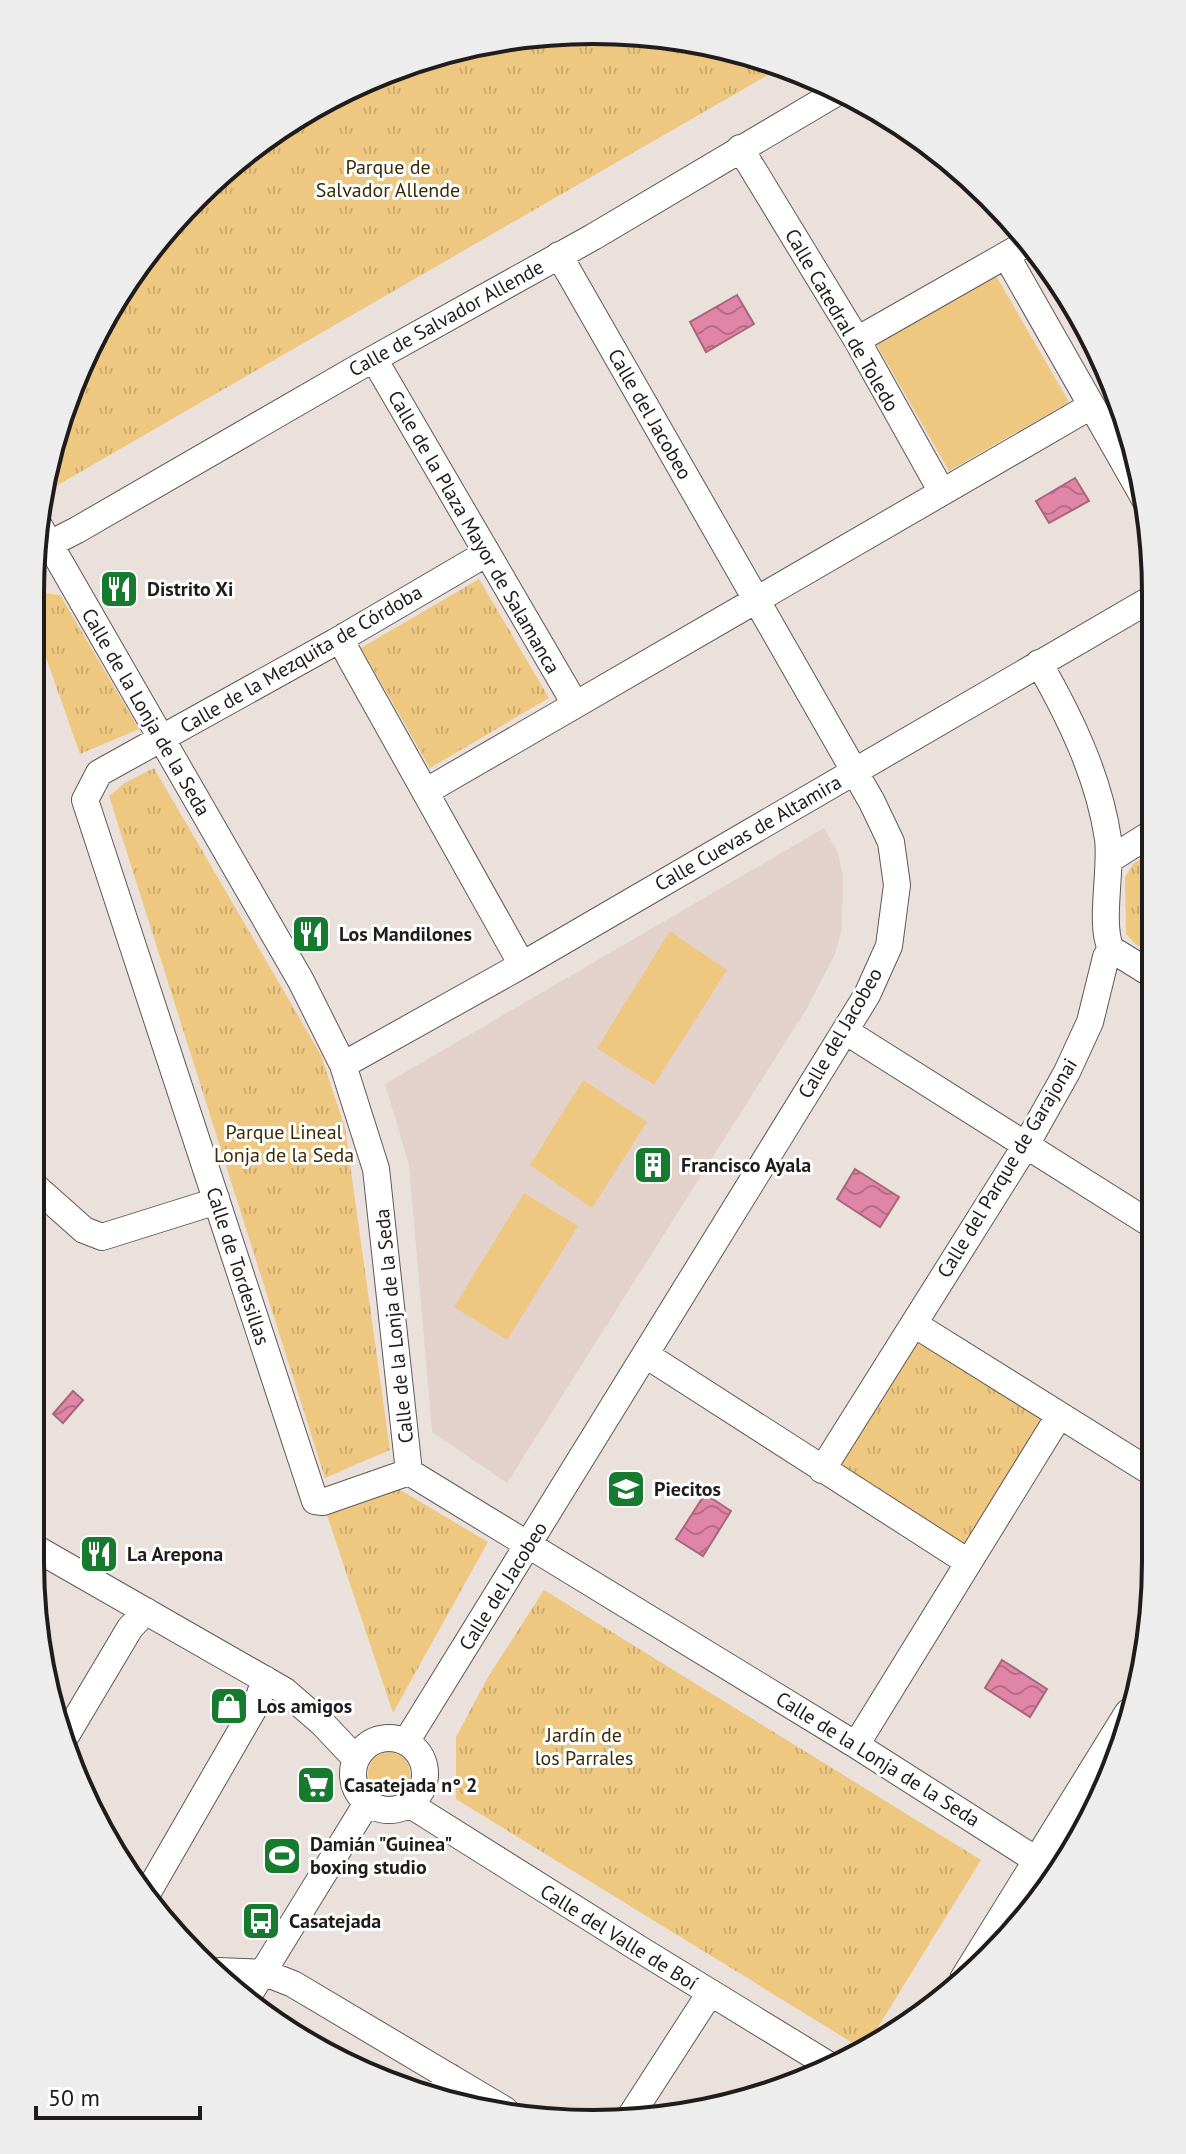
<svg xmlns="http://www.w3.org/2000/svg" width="1186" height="2154" font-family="'PT Sans',sans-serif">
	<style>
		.built { fill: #e3d2cc }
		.grass { fill: #eec880 }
		.park { fill: url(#park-tufts) }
		.water { fill: url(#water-waves); stroke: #a7667c; stroke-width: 2 }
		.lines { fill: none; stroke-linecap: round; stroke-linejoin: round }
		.minor-casing { stroke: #605855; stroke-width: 28 }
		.tertiary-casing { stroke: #605855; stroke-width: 36 }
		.minor { stroke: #fff; stroke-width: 26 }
		.tertiary { stroke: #fff; stroke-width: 34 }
		.labels { text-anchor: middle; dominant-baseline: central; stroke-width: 6; stroke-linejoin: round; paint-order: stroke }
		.park-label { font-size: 20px; fill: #3b2a02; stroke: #fff }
		.street-label { font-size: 20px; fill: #1f1c1b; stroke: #fff }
		.poi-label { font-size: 20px; font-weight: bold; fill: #1f1c1b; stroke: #fff; text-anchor: start }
		.rim { fill: none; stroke: #1f1c1b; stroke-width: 4 }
	</style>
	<defs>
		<pattern id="park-tufts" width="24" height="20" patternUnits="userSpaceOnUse" patternTransform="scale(2)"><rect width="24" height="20" fill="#eec880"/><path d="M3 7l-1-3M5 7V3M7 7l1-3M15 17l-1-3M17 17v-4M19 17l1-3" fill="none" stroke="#ccab6e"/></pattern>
		<pattern id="water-waves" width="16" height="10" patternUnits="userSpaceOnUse" patternTransform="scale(2)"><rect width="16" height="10" fill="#e185a6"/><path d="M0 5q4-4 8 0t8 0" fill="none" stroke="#b66c86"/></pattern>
	</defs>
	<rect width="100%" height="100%" fill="#eae1dd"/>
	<path class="built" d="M824,828L838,853L843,875L842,928L835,954L807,1008L507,1483L432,1432L409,1165L385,1084Z"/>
	<path class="grass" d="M995,274L1069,402L949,471L875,342Z
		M670,931L727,970L654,1085L597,1048Z
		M583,1080L647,1122L592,1208L530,1165Z
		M524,1193L578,1226L507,1340L454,1307Z
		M368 1773a21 21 0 1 1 42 0a21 21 0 1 1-42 0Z"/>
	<path class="park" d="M557,31L667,35L774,60L785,65L44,493L60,412L106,311L170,221L251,146L344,88L448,49Z
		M31,576L44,593L60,595L139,729L80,754L31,615Z
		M479,579L549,698L430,768L361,648Z
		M154,768L321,1055L345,1128L390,1450L325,1478L109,796L126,782Z
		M1152,853L1153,954L1135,944L1126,934L1125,877L1134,863Z
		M914,1324L1059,1416L968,1562L822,1470Z
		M392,1485L488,1542L393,1713L326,1512Z
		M544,1590L981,1860L867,2045L861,2048L456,1799V1737L488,1677Z"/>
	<path class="water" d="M737,295L754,324L706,352L690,322Z
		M1075,478L1089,501L1049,523L1036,501Z
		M855,1169L899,1197L880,1227L837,1199Z
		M73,1391L83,1400L63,1423L53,1414Z
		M705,1494L731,1511L703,1556L676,1539Z
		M1002,1660L1047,1689L1030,1717L985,1688Z"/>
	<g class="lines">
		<g class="minor-casing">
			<path id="minor" d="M740,148L857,340L938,485L945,490
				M1003,257L1010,262L1147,503
				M857,340L1029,242
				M374,359L575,704
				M38,524L301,981L343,1065L376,1169L409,1472
				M32,553L77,530L359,367L593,237L841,90
				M345,636V648L352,661L522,965
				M1039,663C1070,717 1099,777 1108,839C1112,869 1099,925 1111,949
				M425,792L1091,406
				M1109,860L1152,833
				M1111,949L1153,975
				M845,1031L1154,1226
				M343,1065L522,965L1151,599
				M30,1182L84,1230L102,1237L204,1205L216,1198
				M914,1324L1154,1474
				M646,1355L968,1562
				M822,1470L1026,1145L1067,1072L1090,1022L1106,957L1111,949
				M409,1472L323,1502L315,1501L85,800L99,773L335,642L487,553
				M409,1472L856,1745L1041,1863
				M30,1545L285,1691L323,1724L356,1759
				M353 1774a36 36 0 1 1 72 0a36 36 0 1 1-72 0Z
				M406,1742L867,995L889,946L897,885L891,842L872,802L559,255
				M61,1744L130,1628L146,1611
				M856,1745L1059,1416
				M409,1804L641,1950L832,2067
				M144,1899L257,1703L265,1679
				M218,1971L265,1973L293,1984L505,2110
				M247,1998L367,1803
				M436,2100L450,2077
				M626,2123L710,1993"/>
		</g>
		<g class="tertiary-casing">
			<path id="tertiary" d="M967,1980L1131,1715"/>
		</g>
		<use href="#minor" class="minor"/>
		<use href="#tertiary" class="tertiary"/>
	</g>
	<defs>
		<g id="restaurant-square" transform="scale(2)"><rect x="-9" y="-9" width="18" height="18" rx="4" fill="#167b2e" stroke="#fff"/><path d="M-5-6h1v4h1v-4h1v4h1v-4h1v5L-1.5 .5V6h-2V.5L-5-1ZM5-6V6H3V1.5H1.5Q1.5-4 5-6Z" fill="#fff"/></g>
		<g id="building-square" transform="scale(2)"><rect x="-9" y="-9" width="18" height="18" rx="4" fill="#167b2e" stroke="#fff"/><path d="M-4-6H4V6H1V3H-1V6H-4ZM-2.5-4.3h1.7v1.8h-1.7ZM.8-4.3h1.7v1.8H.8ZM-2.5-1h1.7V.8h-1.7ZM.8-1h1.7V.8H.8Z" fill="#fff"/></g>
		<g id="school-square" transform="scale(2)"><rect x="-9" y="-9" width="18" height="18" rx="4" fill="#167b2e" stroke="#fff"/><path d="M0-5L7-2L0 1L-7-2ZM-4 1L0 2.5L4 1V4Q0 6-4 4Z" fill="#fff"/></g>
		<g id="shop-square" transform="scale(2)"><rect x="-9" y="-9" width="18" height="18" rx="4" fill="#167b2e" stroke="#fff"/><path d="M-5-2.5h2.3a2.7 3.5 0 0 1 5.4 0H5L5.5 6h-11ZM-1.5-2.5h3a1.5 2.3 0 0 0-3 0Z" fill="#fff"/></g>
		<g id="supermarket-square" transform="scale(2)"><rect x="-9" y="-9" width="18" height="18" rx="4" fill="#167b2e" stroke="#fff"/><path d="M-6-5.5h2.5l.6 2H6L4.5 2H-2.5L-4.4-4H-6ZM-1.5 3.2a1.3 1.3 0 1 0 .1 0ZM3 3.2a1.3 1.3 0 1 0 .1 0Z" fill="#fff"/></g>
		<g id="stadium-square" transform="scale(2)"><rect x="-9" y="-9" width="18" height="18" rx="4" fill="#167b2e" stroke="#fff"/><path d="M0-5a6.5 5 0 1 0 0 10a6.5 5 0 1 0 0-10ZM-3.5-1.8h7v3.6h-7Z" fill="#fff"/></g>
		<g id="bus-square" transform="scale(2)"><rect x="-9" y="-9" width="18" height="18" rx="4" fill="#167b2e" stroke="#fff"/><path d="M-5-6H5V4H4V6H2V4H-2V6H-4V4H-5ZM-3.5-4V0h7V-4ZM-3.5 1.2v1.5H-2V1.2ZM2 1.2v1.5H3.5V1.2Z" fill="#fff"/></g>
	</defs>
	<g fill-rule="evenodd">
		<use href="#restaurant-square" x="119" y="589"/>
		<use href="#restaurant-square" x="311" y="934"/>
		<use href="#building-square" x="653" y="1165"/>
		<use href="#school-square" x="626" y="1489"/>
		<use href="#restaurant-square" x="99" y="1554"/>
		<use href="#shop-square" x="229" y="1706"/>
		<use href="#supermarket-square" x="316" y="1785"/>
		<use href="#stadium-square" x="282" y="1856"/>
		<use href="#bus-square" x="261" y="1921"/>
	</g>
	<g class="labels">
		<g class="park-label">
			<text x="388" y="167">Parque de<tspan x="388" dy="23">Salvador Allende</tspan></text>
			<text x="284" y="1132">Parque Lineal<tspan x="284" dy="23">Lonja de la Seda</tspan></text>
			<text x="584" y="1735">Jardín de<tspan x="584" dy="23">los Parrales</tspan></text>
		</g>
		<g class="street-label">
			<text transform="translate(446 318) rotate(-29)">Calle de Salvador Allende</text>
			<text transform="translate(842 320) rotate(60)">Calle Catedral de Toledo</text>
			<text transform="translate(650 414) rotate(60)">Calle del Jacobeo</text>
			<text transform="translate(474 532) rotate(60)">Calle de la Plaza Mayor de Salamanca</text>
			<text transform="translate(301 659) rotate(-30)">Calle de la Mezquita de Córdoba</text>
			<text transform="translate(146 712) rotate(60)">Calle de la Lonja de la Seda</text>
			<text transform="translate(748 833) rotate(-30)">Calle Cuevas de Altamira</text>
			<text transform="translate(840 1033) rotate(-60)">Calle del Jacobeo</text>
			<text transform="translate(1007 1168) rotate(-59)">Calle del Parque de Garajonai</text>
			<text transform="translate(238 1266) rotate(72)">Calle de Tordesillas</text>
			<text transform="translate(394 1326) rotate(-96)">Calle de la Lonja de la Seda</text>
			<text transform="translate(503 1586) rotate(-58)">Calle del Jacobeo</text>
			<text transform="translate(878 1759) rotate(32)">Calle de la Lonja de la Seda</text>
			<text transform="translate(619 1937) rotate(32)">Calle del Valle de Boí</text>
		</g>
		<g class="poi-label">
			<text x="147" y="589">Distrito Xi</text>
			<text x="339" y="934">Los Mandilones</text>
			<text x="681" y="1165">Francisco Ayala</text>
			<text x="654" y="1489">Piecitos</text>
			<text x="127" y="1554">La Arepona</text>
			<text x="257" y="1706">Los amigos</text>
			<text x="344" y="1785">Casatejada n° 2</text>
			<text x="310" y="1844">Damián "Guinea"<tspan x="310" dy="23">boxing studio</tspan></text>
			<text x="289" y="1921">Casatejada</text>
		</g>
	</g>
	<path d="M0 0H1186V2154H0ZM593 44H593A549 549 0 0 1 1142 593V1561A549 549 0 0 1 593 2110H593A549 549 0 0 1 44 1561V593A549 549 0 0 1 593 44Z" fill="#ededed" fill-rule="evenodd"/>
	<path class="rim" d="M593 44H593A549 549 0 0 1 1142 593V1561A549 549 0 0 1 593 2110H593A549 549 0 0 1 44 1561V593A549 549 0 0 1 593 44Z"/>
	<path d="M36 2106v12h164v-12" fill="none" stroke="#1f1c1b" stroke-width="4"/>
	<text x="48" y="2106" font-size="24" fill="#1f1c1b" stroke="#ffffff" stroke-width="6" paint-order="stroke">50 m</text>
</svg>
